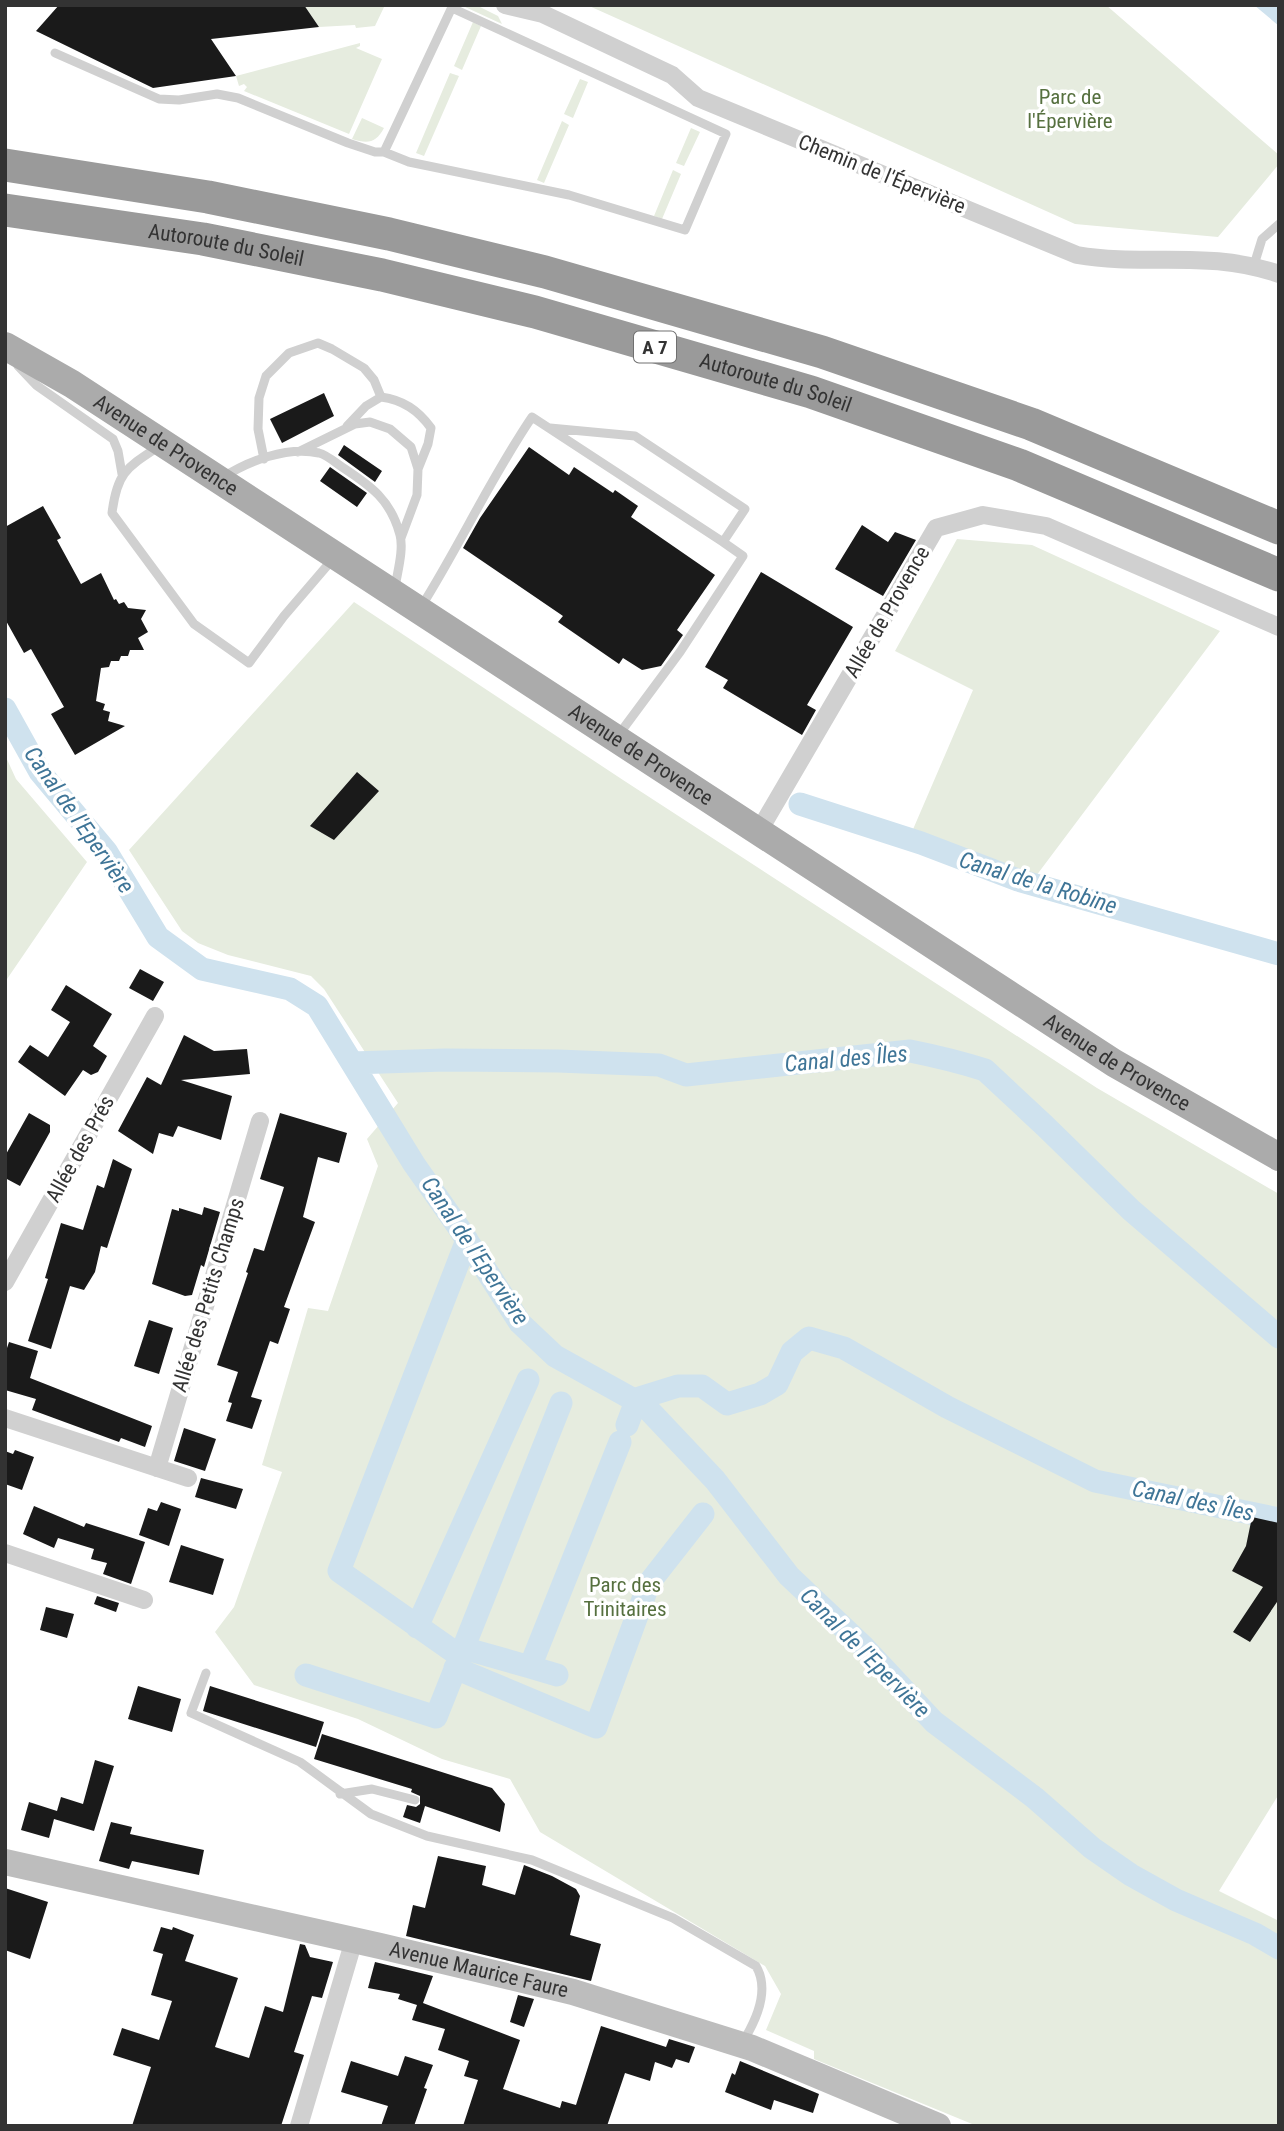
<svg xmlns="http://www.w3.org/2000/svg" width="1284" height="2131" font-family="'Roboto Condensed',sans-serif">
	<style>
		.green { fill: #e6ecdf }
		.water { fill: #cfe2ee }
		.lines { fill: none; stroke-linecap: round; stroke-linejoin: round }
		.canal { stroke: #cfe2ee; stroke-width: 23 }
		.building { fill: #1a1a1a }
		.lane { stroke: #d0d0d0; stroke-width: 9 }
		.street { stroke: #d0d0d0; stroke-width: 18 }
		.secondary { stroke: #bdbdbd; stroke-width: 26 }
		.primary { stroke: #ababab; stroke-width: 28 }
		.highway { stroke: #9a9a9a; stroke-width: 33 }
		.labels { text-anchor: middle; dominant-baseline: central; stroke-width: 7; stroke-linejoin: round; paint-order: stroke }
		.shield { fill: #fff; stroke: #707070; stroke-width: 2 }
		.shield-label { font-size: 19px; font-weight: bold; fill: #333 }
		.park-label { font-size: 21px; fill: #56703f; stroke: #fff }
		.street-label { font-size: 21px; fill: #333; stroke: #fff }
		.water-label { font-size: 23px; font-style: italic; fill: #3f7597; stroke: #fff }
	</style>
	<rect width="100%" height="100%" fill="#fff"/>
	<path class="green" d="M304,5H385L375,26L356,28L355,25L319,27Z
		M476,5L498,16L502,24L463,6Z
		M587,5H1106L1279,155V164L1218,237L1075,224Z
		M473,22L481,26L462,70L454,66Z
		M360,43V46L356,48L382,59L349,134L244,91L247,87L244,84L239,86L236,76Z
		M450,73L459,76L424,156L416,153Z
		M580,79L588,82L573,118L564,114Z
		M362,118L384,128C376,143 368,144 352,139Z
		M562,121L569,125L544,183L537,180Z
		M691,128L700,132L684,166L676,163Z
		M673,170L681,174L662,219L654,216Z
		M957,539L1032,545L1220,631L1033,880L911,834L973,690L895,651Z
		M354,602L623,780L1097,1088L1279,1194V1794L1219,1891L1279,1921V2126H977L814,2059V2051L766,2030L781,1994L765,1966L540,1832L510,1779L442,1759L358,1719L254,1685L215,1632L234,1607L282,1472L262,1465L308,1308L328,1311L378,1166L367,1139L398,1103L324,989L311,976L228,955L198,943L182,931L129,850Z
		M5,755L16,779L87,862L5,982Z"/>
	<path class="water" d="M1254,5H1279V26Z"/>
	<g class="lines">
		<path class="canal" d="M5,709L40,772L106,851L158,937L202,969L290,989L317,1006L414,1164L459,1228L520,1323L555,1356L645,1406L715,1480L789,1576L863,1646L934,1722L1035,1798L1092,1848L1131,1875L1176,1900L1255,1934L1279,1948
			M800,804L921,843L1018,880L1279,954
			M352,1063L445,1060L558,1061L659,1065L686,1075L910,1051C935,1056 960,1062 985,1070L1045,1126L1131,1210L1279,1337
			M633,1400L678,1386H702L727,1404L760,1394L777,1384L792,1352L809,1338L844,1348L947,1407L1095,1481L1279,1519
			M627,1425L636,1401
			M417,1627L528,1380
			M463,1648L530,1667L620,1442
			M460,1656L339,1571L467,1240
			M530,1667L557,1675
			M455,1668L596,1727L649,1583L703,1514
			M306,1675L436,1717L561,1403"/>
	</g>
	<path class="building" d="M59,5H304L319,27L211,39L236,76L153,88L36,31Z
		M324,393L334,416L282,443L270,419Z
		M344,445L382,471L375,482L338,455Z
		M529,447L569,475L574,467L613,493L615,490L638,506L631,517L715,575L677,630L683,635L661,666L642,670L623,658L619,664L558,622L563,616L463,548L480,518Z
		M330,467L367,493L357,507L320,481Z
		M43,506L61,538L57,540L81,584L101,573L114,600L116,599L119,604L124,602L128,608L146,610L141,619L148,632L138,638L144,650H130L128,656H121L119,661H111L109,667L101,668L96,701L105,704L103,710L110,712L108,721L125,726L75,755L51,714L64,707L31,649L24,653L5,619V527Z
		M862,525L888,542L895,532L916,540L883,596L835,569Z
		M761,572L853,627L807,705L816,710L802,735L723,688L728,680L705,667Z
		M357,772L379,791L334,840L310,826Z
		M140,969L164,982L153,1001L129,988Z
		M66,985L112,1014L93,1046L107,1056L98,1072L91,1075L83,1070L65,1096L18,1062L30,1045L48,1057L70,1022L51,1010Z
		M184,1035L214,1051L247,1049L250,1074L181,1080L232,1096L221,1140L178,1126L173,1137L159,1133L153,1154L118,1131L147,1077L161,1085Z
		M29,1113L50,1125V1132L20,1186L5,1178V1156Z
		M280,1113L347,1133L339,1163L318,1157L303,1217L315,1222L284,1307L290,1309L278,1344L270,1341L251,1397L262,1400L252,1429L226,1421L232,1403L228,1402L238,1372L217,1365L248,1273L246,1272L254,1248L264,1251L284,1187L260,1179Z
		M113,1159L132,1169L107,1248L101,1246L95,1272L84,1290L70,1286L51,1349L28,1341L48,1279L45,1278L61,1223L83,1230L97,1185L104,1188Z
		M204,1207L220,1212L204,1267L201,1265L192,1295L185,1296L152,1284L172,1209L179,1211V1208L202,1215Z
		M149,1320L173,1328L159,1374L134,1366Z
		M9,1342L38,1351L30,1378L152,1426L145,1447L121,1438L119,1442L32,1410L36,1399L5,1390V1354Z
		M184,1428L216,1439L205,1471L174,1461Z
		M15,1450L34,1457L22,1490L5,1484V1451L13,1454Z
		M201,1478L243,1489L236,1509L195,1497Z
		M161,1502L181,1509L169,1546L139,1535L148,1508L157,1511Z
		M34,1506L84,1527L86,1523L145,1542L131,1584L103,1574L107,1563L91,1559L94,1549L58,1538L54,1548L23,1534Z
		M1252,1517L1279,1523V1599L1250,1642L1233,1632L1263,1587L1232,1571L1246,1546Z
		M181,1545L224,1559L213,1595L169,1582Z
		M97,1596L119,1603L116,1612L94,1604Z
		M46,1607L74,1614L67,1638L40,1630Z
		M138,1686L181,1699L172,1732L128,1719Z
		M210,1686L324,1722L316,1747L203,1711Z
		M322,1734L492,1788L505,1804L500,1832L425,1806L420,1823L403,1817L407,1805L416,1807L420,1804V1796L411,1792L412,1789L314,1759Z
		M95,1760L114,1766L94,1831L54,1819L49,1838L21,1830L29,1802L57,1811L61,1797L83,1804Z
		M111,1822L132,1827L130,1834L204,1850L199,1875L132,1861L129,1869L99,1861Z
		M438,1856L486,1866L482,1885L515,1895L524,1865L552,1876L576,1889L580,1896L570,1935L601,1944L591,1981L406,1936L413,1905L425,1908Z
		M5,1888L48,1902L30,1959L5,1950Z
		M161,1927L172,1930L173,1927L194,1935L185,1961L238,1978L215,2047L249,2058L265,2006L283,2012L300,1944L305,1945L310,1957L333,1962L322,1998L312,1996L294,2052L304,2055L281,2126H132L151,2067L113,2055L122,2028L159,2040L172,2001L151,1995L163,1954L153,1951Z
		M375,1962L433,1976L423,2003L520,2040L503,2089L560,2108L562,2101L576,2105L601,2026L666,2047L669,2039L695,2047L689,2063L676,2059L672,2068L655,2062L650,2081L625,2073L607,2126H463L478,2080L464,2076L469,2061L438,2050L445,2029L412,2020L417,2005L398,1999L400,1994L368,1988Z
		M518,1995L534,1999L524,2027L510,2022Z
		M405,2056L433,2065L424,2088L427,2089L414,2126H381L388,2106L341,2092L351,2061L398,2076Z
		M740,2061L819,2094L813,2113L774,2100L771,2110L725,2092L732,2073L735,2075Z"/>
	<g class="lines">
		<path class="lane" d="M55,53L159,99L179,100L217,94L238,98L348,143L375,152H384L453,5
			M384,152L409,162L569,195L685,230L726,134L452,8
			M1254,265L1262,239L1279,224
			M18,366L36,385L113,439L118,451L122,474
			M347,426L366,406L381,397C403,400 418,410 431,428L428,444L418,469
			M550,428L635,436L745,509L723,542
			M158,447C126,468 117,473 112,513L194,624L249,663L284,616L332,560
			M298,452L355,424L370,422L390,429L411,447L418,469L417,495L401,538
			M264,459L258,429L259,398L266,376L289,353L318,343L332,349L364,368L374,380L381,397
			M222,478C248,461 287,446 319,453C327,455 336,463 342,467C371,486 391,500 400,535C404,550 397,573 395,588
			M421,607C460,545 490,479 532,417L723,542L743,556L680,652L617,737
			M206,1673L191,1713L300,1762L371,1814L427,1836L532,1860L673,1918L756,1966C770,1990 756,2021 742,2043
			M340,1794L372,1789L415,1800"/>
		<path class="street" d="M505,5L543,14L672,75L698,98L1077,255C1146,267 1208,249 1279,274
			M759,831L936,528L983,515L1046,526L1279,627
			M5,1282L155,1016
			M5,1418L188,1478
			M157,1468L260,1121
			M5,1553L144,1600
			M299,2126L354,1940"/>
		<path class="secondary" id="s1" d="M5,1862L380,1946L573,1992L752,2048L938,2126"/>
		<path class="primary" id="s2" d="M5,346L72,384L1114,1063L1279,1157"/>
		<g class="highway">
			<path d="M5,165L208,197L389,234L545,272L822,352L1031,424L1279,528"/>
			<path id="s3" d="M5,210L203,239L382,275L535,312L811,392L1019,465L1279,575"/>
		</g>
	</g>
	<g class="labels">
		<rect class="shield" x="634" y="331.5" width="42" height="31" rx="5"/>
		<g class="shield-label">
			<text x="655" y="347">A 7</text>
		</g>
		<g class="park-label">
			<text x="1070" y="97">Parc de<tspan x="1070" dy="24">l'Épervière</tspan></text>
			<text x="625" y="1585">Parc des<tspan x="625" dy="24">Trinitaires</tspan></text>
		</g>
		<g class="street-label">
			<text transform="translate(882 174) rotate(22)">Chemin de l'Épervière</text>
			<text stroke="none"><textPath href="#s3" startOffset="224">Autoroute du Soleil</textPath></text>
			<text stroke="none"><textPath href="#s3" startOffset="791">Autoroute du Soleil</textPath></text>
			<text stroke="none"><textPath href="#s2" startOffset="189">Avenue de Provence</textPath></text>
			<text transform="translate(887 612) rotate(-60)">Allée de Provence</text>
			<text stroke="none"><textPath href="#s2" startOffset="756">Avenue de Provence</textPath></text>
			<text stroke="none"><textPath href="#s2" startOffset="1323">Avenue de Provence</textPath></text>
			<text transform="translate(80 1149) rotate(-61)">Allée des Prés</text>
			<text transform="translate(208 1295) rotate(-73)">Allée des Petits Champs</text>
			<text stroke="none"><textPath href="#s1" startOffset="486">Avenue Maurice Faure</textPath></text>
		</g>
		<g class="water-label">
			<text transform="translate(79 820) rotate(55)">Canal de l'Epervière</text>
			<text transform="translate(1038 883) rotate(17)">Canal de la Robine</text>
			<text transform="translate(846 1059) rotate(-5)">Canal des Îles</text>
			<text transform="translate(475 1251) rotate(56)">Canal de l'Epervière</text>
			<text transform="translate(1193 1501) rotate(12)">Canal des Îles</text>
			<text transform="translate(865 1653) rotate(45)">Canal de l'Epervière</text>
		</g>
	</g>
	<rect width="1284" height="2131" fill="none" stroke="#333333" stroke-width="14"/>
</svg>
